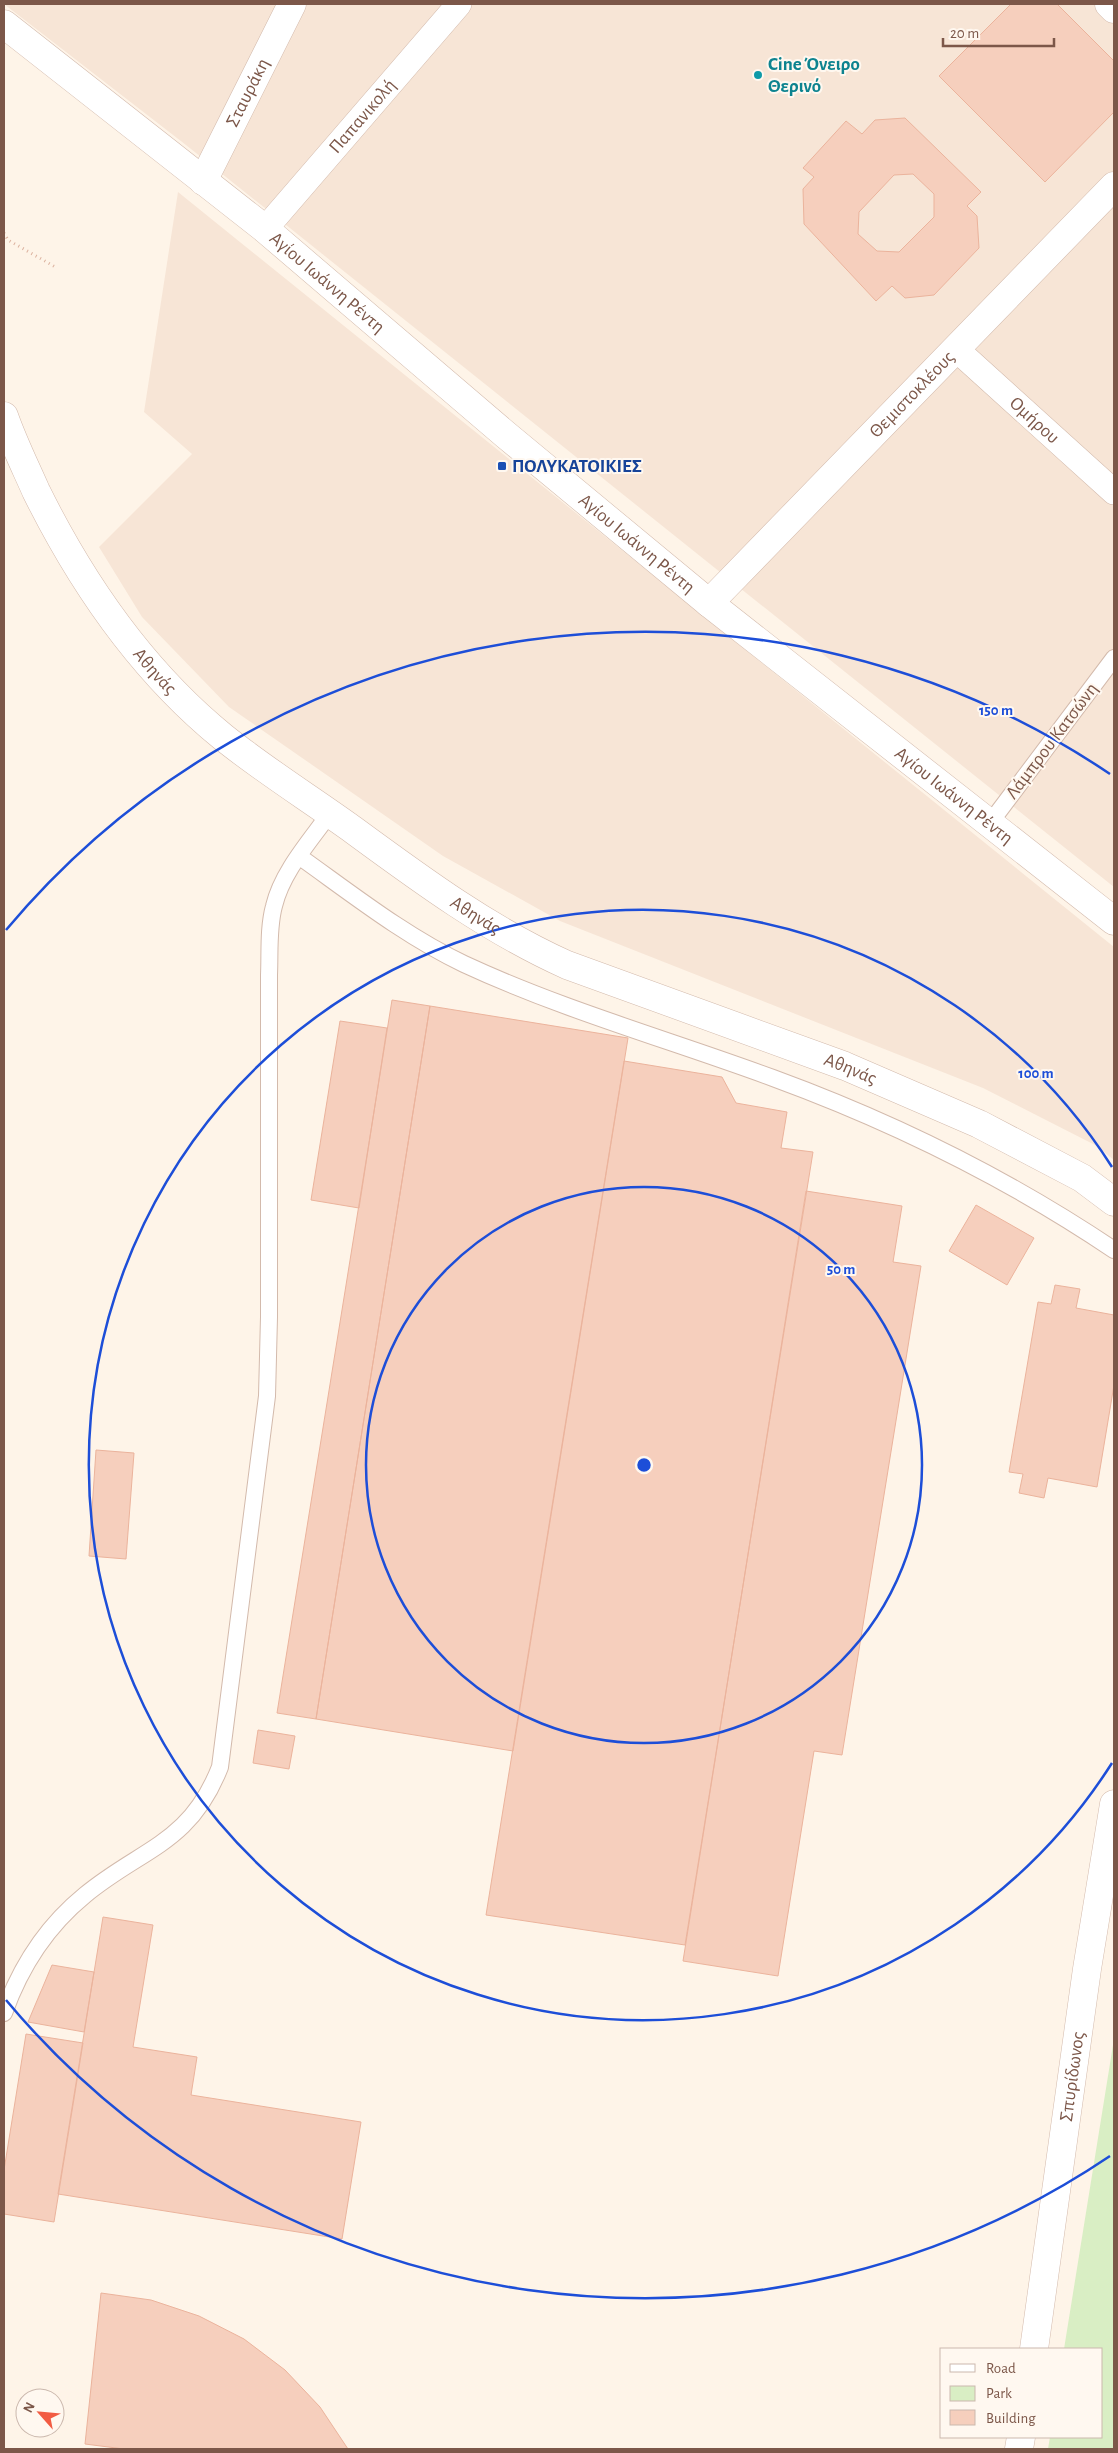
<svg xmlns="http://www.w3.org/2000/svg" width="1118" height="2453" font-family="'Alegreya Sans',sans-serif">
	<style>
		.residential { fill: #f7e5d6 }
		.green { fill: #d9eec4 }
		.building { fill: #f6cfbd; stroke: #ebb39c; fill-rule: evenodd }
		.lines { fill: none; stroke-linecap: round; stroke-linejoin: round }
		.service-casing { stroke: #d3baac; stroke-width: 18 }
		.pedestrian-casing { stroke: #d3baac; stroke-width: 26 }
		.minor-casing { stroke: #d3baac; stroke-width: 29 }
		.tertiary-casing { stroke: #d3baac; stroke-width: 29 }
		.path { stroke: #dcb29f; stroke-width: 3; stroke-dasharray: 1 4; stroke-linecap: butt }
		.service { stroke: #fff; stroke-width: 16 }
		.pedestrian { stroke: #fff; stroke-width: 25 }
		.minor { stroke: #fff; stroke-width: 28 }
		.tertiary { stroke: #fff; stroke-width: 28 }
		.ring { fill: none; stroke: #1d4ed8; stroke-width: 2.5 }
		.culture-dot { fill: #0f9aa8; stroke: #fff8f0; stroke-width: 2 }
		.transit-dot { fill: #1a4fb4; stroke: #fff8f0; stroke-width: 2 }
		.labels { text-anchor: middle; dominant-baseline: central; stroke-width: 4; stroke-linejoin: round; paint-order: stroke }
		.culture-label { font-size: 19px; font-weight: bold; fill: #0d838f; stroke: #fff8f0; text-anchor: start }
		.street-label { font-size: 19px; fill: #7c5749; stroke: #fff8f0 }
		.transit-label { font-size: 19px; font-weight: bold; fill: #164399; stroke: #fff8f0; text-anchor: start }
		.centre { fill: #1d4ed8; stroke: #fff8f0; stroke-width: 2.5 }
		.ring-label { font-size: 15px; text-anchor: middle; font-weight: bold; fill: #1d4ed8; stroke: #fff8f0; stroke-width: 4; stroke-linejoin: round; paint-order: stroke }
	</style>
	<rect width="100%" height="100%" fill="#fef4e8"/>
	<path class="residential" d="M4,4H1114V887L186,145Z
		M178,192L1114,947V1160L1095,1145L983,1088L560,921L443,856L229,707L142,617L99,547L192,454L144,412Z"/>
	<path class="green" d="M1113,2045L1114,2449H1048L1050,2437H1102V2349H1064Z"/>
	<path class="building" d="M1011,4H1057L1114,61V112L1045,182L939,76Z
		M905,118L981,192L967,206L977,216L979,248L934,295L905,298L892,286L876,301L804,224L803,189L814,177L803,168L846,121L862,134L875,120ZM913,174L934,194V217L899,252L877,251L858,234L859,212L894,175Z
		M392,1000L430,1006L316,1719L277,1713Z
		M430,1006L628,1038L513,1751L316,1719Z
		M340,1021L387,1028L359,1208L311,1200Z
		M624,1061L722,1077L736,1103L787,1112L781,1148L813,1152L685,1945L486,1915Z
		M806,1191L902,1206L893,1262L921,1266L842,1755L814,1751L778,1976L683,1961Z
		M976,1205L1034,1238L1007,1285L949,1251Z
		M1055,1285L1080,1289L1076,1308L1114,1315V1385L1097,1487L1048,1478L1044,1498L1019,1493L1023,1474L1009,1472L1038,1302L1051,1304Z
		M96,1450L134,1453L126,1559L89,1556Z
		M258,1730L295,1736L289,1769L253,1763Z
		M103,1917L153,1925L133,2047L197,2057L191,2095L361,2122L342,2239L58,2194Z
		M52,1965L94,1972L84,2032L28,2022Z
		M26,2034L83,2043L54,2222L4,2214V2170Z
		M101,2293L151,2300L199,2316L244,2339L285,2370L320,2407L348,2449H124L85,2444Z"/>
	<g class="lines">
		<g class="service-casing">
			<path id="service" d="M990,823L1114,658
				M300,857C352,894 405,936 464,964C563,1010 670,1040 773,1078C893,1122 1007,1178 1114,1250
				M4,2013C20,1968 47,1926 85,1895C142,1848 190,1844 220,1767L267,1396L269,1317V975C270,953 268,928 274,906C282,872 310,841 330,813"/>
		</g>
		<g class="pedestrian-casing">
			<g id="pedestrian">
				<path id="s1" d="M265,229L459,4"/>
				<path id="s2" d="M956,349L1114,492"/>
			</g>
		</g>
		<g class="minor-casing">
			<g id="minor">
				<path d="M1109,4L1114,9"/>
				<path id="s3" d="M203,181L292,4"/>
				<path id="s4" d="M4,416C13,442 25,466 36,491C82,584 142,671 223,737C264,770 309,798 352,829C420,879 489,930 567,965L845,1066L979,1124L1082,1178L1114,1202"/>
				<path id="s5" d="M709,603L1114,186"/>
				<path id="s6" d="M1034,2349L1087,1969L1114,1804"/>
				<path d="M1019,2449L1021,2437"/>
			</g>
		</g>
		<g class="tertiary-casing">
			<g id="tertiary">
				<path id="s7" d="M4,24L265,229L506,435L709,603L1114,921"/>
			</g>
		</g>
		<path class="path" d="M4,233L8,240L57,268"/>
		<use href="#service" class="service"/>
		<use href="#pedestrian" class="pedestrian"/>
		<use href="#minor" class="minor"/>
		<use href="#tertiary" class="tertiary"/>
	</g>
	<g class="ring">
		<circle cx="644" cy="1465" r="278"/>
		<path d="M1112 1763A555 555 0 1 1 1112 1167"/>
		<path d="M1110 2156A833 833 0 0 1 6 2000M6 930A833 833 0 0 1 1110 774"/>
	</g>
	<circle class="culture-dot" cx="758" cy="75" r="5"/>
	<rect class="transit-dot" x="497" y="461" width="10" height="10" rx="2.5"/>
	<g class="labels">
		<g class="culture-label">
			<text x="768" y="64">Cine Όνειρο<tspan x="768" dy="22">Θερινό</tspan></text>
		</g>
		<g class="street-label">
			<text stroke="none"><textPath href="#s3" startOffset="99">Σταυράκη</textPath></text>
			<text stroke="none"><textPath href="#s1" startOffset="149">Παπανικολή</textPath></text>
			<text stroke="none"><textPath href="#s7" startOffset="414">Αγίου Ιωάννη Ρέντη</textPath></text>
			<text stroke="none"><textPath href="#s5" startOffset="291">Θεμιστοκλέους</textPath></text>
			<text stroke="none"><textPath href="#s2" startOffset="106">Ομήρου</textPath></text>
			<text stroke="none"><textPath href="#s7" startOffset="819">Αγίου Ιωάννη Ρέντη</textPath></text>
			<text stroke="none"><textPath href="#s4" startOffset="298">Αθηνάς</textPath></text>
			<text transform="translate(1052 741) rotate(-53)">Λάμπρου Κατσώνη</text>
			<text stroke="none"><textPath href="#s7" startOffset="1224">Αγίου Ιωάννη Ρέντη</textPath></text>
			<text stroke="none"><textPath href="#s4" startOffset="702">Αθηνάς</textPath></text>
			<text stroke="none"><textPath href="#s4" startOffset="1108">Αθηνάς</textPath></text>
			<text stroke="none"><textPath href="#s6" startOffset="275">Σπυρίδωνος</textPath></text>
		</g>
		<g class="transit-label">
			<text x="512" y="466">ΠΟΛΥΚΑΤΟΙΚΙΕΣ</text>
		</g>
	</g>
	<circle cx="644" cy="1465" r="8" class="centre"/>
	<g class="ring-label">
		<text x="996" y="715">150 m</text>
		<text x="1036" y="1078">100 m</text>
		<text x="841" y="1274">50 m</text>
	</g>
	<rect width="1118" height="2453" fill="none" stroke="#7c5749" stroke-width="10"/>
	<rect x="940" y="2348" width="162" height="90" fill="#fff8f0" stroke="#cbb8ad"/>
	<rect x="950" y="2364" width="25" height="8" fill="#ffffff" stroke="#cbb8ad"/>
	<text x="986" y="2373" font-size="15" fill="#7c5749">Road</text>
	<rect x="950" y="2386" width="25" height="15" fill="#d9eec4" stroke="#cbb8ad"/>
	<text x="986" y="2398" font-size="15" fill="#7c5749">Park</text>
	<rect x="950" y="2410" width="25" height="15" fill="#f6cfbd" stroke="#cbb8ad"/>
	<text x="986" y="2423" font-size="15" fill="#7c5749">Building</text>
	<g transform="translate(40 2413) rotate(297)"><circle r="24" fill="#fff8f0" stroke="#cbb8ad"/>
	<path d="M0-4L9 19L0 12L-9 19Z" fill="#f25c43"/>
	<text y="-8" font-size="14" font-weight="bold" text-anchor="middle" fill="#7c5749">N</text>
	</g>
	<path d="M943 38v8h111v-8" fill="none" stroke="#7c5749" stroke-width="2.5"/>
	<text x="950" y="38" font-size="15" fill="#7c5749" stroke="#fff8f0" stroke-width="4" paint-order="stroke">20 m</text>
</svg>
